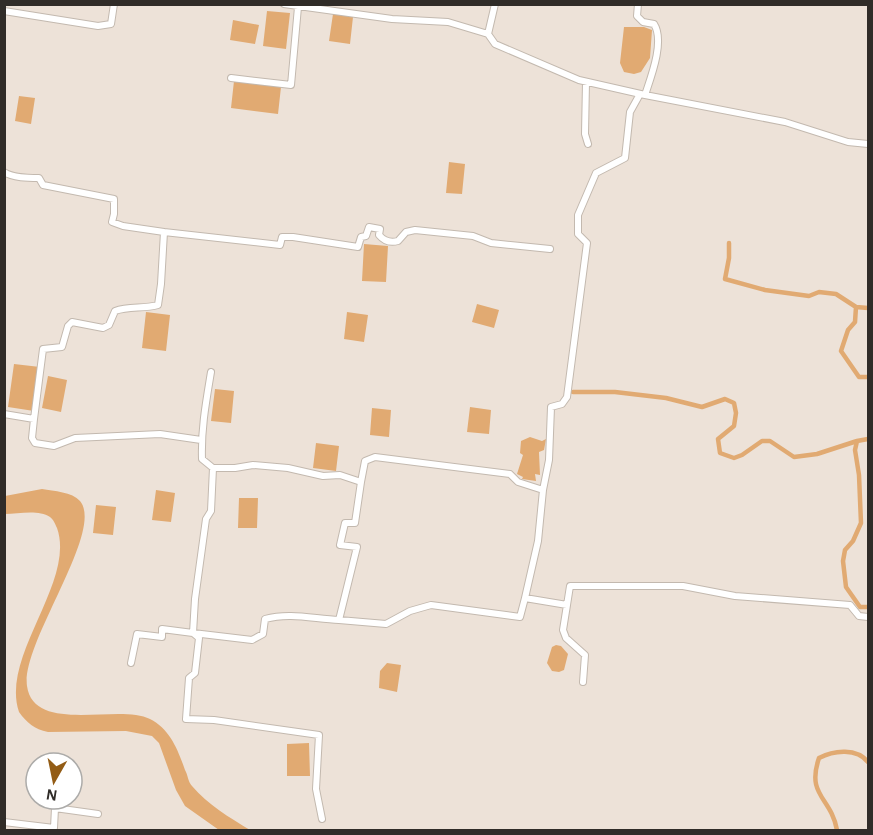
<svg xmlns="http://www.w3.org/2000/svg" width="873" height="835" font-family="'Alegreya Sans',sans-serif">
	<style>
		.water { fill: #e1aa72 }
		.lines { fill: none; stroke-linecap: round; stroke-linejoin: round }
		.canal { stroke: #e1aa72; stroke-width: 4.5 }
		.minor-casing { stroke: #c3b9af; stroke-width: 8 }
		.minor { stroke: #fff; stroke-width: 6 }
	</style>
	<rect width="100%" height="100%" fill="#ede2d8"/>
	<path class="water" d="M267,11L290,13L286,49L263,46Z
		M333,14L353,17L350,44L329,41Z
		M233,20L259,25L255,44L230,40Z
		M624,27H644L652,30L650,58L641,72L634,74L624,72L620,63Z
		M234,81L281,87L278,114L231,108Z
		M19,96L35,98L31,124L15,121Z
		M449,162L465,164L462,194L446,193Z
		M364,244L388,246L386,282L362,281Z
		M477,304L499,310L494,328L472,322Z
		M146,312L170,315L166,351L142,348Z
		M347,312L368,315L364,342L344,339Z
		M14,364L40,367L34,411L8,407Z
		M48,376L67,380L61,412L42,408Z
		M215,389L234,391L231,423L211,421Z
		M470,407L491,410L489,434L467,432Z
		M372,408L391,410L389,437L370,435Z
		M530,437L542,441L546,439L544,450L539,452L540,475L535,474L536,481L522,479L523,477L517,474L523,455L520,453L521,441Z
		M316,443L339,446L336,471L313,468Z
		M42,489C54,491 72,492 80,501C105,531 21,643 27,686C34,735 119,703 150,719C170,729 178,750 185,770C188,775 188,782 192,786C208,805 229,817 250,830H219L185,806L176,790L159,743L152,736L126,731L48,732C34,729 27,723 19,712C0,656 76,582 57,528C55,524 54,520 50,517C38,509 18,514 5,514V496Z
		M156,490L175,493L171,522L152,520Z
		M239,498H258L257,528H238Z
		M96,505L116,507L113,535L93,533Z
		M556,645L561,646L568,654L564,670L559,672L552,671L547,663L552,647Z
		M387,663L401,665L397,692L379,688L380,671Z
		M309,743L310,776H287V744Z"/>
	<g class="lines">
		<path class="canal" d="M729,243V258L725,279L765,290L809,296L819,292L836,294L856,307
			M868,308L856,307L855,322L848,330L841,351L859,377H868
			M573,392H615L666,398L702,407L725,399L734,403L736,413L734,426L718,439L720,453L734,458L742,455L762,441H770L794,457L817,454L857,441
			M868,439L857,441L855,450L859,475L861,523L853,541L845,550L843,561L846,587L860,607H868
			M837,830C831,797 806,796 819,758C834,750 857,748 868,762"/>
		<g class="minor-casing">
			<path id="minor" d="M284,4L392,19L448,22L488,34L495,44L579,80L645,95L785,122L848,142L868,144
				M638,4L637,16L643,22L654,24C665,41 651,77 645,95
				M4,11L98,26L111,24L114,4
				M488,34L495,4
				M231,78L291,85L298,7
				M586,82L585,134L588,144
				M4,172C13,178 28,178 39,178L43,185L114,199V214L112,222L123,226L164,232L161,284L158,305C143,309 129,306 115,311L109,325L103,328L72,322L68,326L62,347L43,349L34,419
				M164,232L280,245L282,237H293L358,247L361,237L366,236L369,227L380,229L379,235C384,241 391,243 398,241L406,232L415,230L473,236L491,243L550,249
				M211,372C206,402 201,429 202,459L213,468H235L253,465L288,468L323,476L340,475L361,482L355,523H345L340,545L357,547L339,620L386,624L410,611L431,605L520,617L525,598
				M4,414L34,419L32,438L35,443L54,446L75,438L160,434L201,440
				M213,468L211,511L206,519L195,599L193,633L252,640L263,634L265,619C290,612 314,619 339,620
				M361,482L365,461L375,457L510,474L518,482L543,490L538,541L525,598L567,605L570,586H683L735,596L850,605L859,616L868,617
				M543,490L549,460L551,407L562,404L567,397L587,243L578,234V215L596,173L625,158L630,112L640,94
				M567,605L563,630L566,638L585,655L583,682
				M131,663L137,634L162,637V629L193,633L199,638L195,673L189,678L186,719L214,720L319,735L316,789L322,819
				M4,822L54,828L55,808L98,814"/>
		</g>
		<use href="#minor" class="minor"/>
	</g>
	<rect width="873" height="835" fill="none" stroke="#302c28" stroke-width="12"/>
	<g transform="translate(54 781) rotate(189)"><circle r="28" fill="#ffffff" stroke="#acaba9" stroke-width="1.5"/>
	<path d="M0-4.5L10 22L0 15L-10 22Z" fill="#935c15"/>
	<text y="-9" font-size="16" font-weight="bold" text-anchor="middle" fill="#302c28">N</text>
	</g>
</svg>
